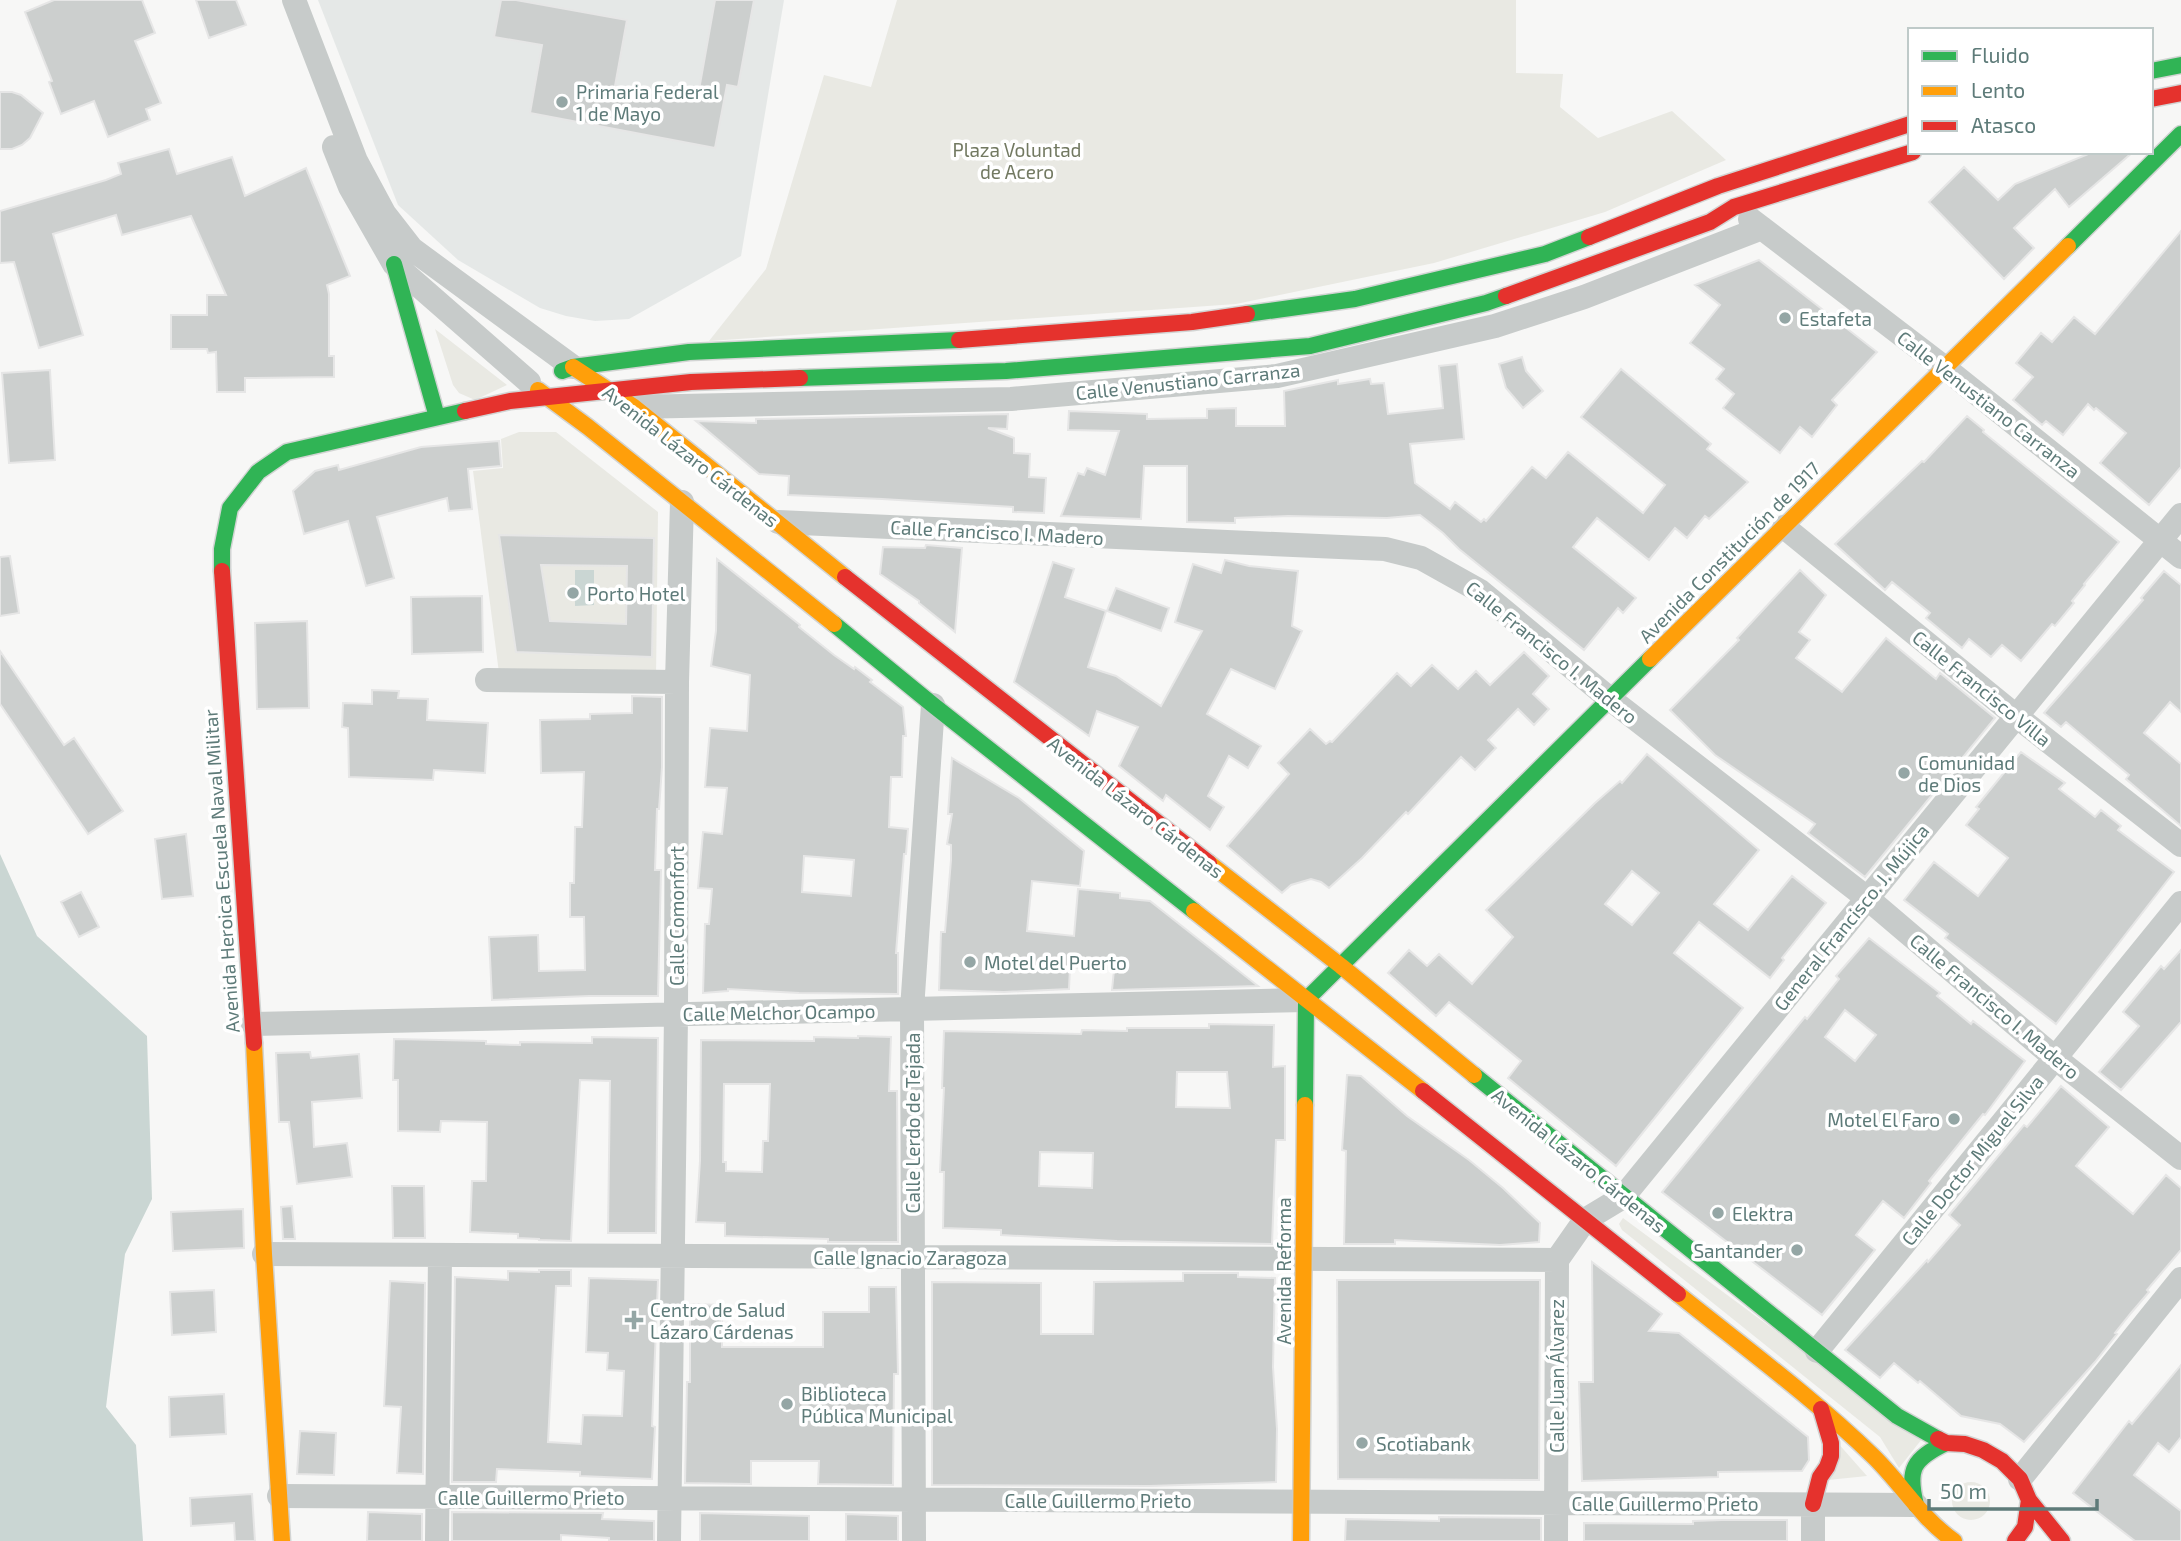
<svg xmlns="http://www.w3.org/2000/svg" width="2181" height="1541" font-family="'Exo 2',sans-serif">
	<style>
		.built { fill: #e5e8e7 }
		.green { fill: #e9e9e3 }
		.water { fill: #cad6d3 }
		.building { fill: #cccfce; stroke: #e6e6e6; stroke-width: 2; fill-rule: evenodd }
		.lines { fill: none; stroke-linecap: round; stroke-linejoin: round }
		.fast-casing { stroke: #d2d4d3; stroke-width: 19 }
		.slow-casing { stroke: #d2d4d3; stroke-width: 19 }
		.jam-casing { stroke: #d2d4d3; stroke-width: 19 }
		.street { stroke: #c7cbca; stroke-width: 24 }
		.fast { stroke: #30b455; stroke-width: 16 }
		.slow { stroke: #ff9f0a; stroke-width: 16 }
		.jam { stroke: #e5322d; stroke-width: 16 }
		.poi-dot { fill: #94a6a5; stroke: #fff; stroke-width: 2.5 }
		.labels { text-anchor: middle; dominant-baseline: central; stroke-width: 7; stroke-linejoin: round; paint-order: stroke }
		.poi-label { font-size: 19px; fill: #5e7b79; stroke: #fff; text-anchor: start }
		.park-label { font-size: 19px; fill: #727961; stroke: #fff }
		.street-label { font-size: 19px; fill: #5e7b79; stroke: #fff }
	</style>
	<rect width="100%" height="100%" fill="#f7f7f6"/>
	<path class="built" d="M318,0H784L741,256L629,319L595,321L566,316L540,308L458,260L398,205Z"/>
	<path class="green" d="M897,0H1516V73L1563,74L1560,107L1598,138L1672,111L1726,160L1605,212L1434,263L1236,304L709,341L766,269L824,75L871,87Z
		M435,329L507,385L475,400L459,393L453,385Z
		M519,432H556L658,512L656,678L499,673L473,471L503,468L501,439Z
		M1623,1218L1922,1439L1899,1468L1880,1437L1622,1230L1619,1224Z
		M1836,1441L1867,1476L1828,1480Z
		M1952 1501a19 19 0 1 1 38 0a19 19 0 1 1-38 0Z"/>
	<path class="water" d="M575,570H594V605L575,606Z
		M0,854L37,936L147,1036L152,1199L125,1254L106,1407L136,1445L143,1541H0Z"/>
	<path class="building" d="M54,0H142L155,33L135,41L161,103L146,109L150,120L108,137L94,101L61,114L49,82L52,81L25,12Z
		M196,0H236L246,25L209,38Z
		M501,0H516L627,20L615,86L697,101L715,0H754L738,87L727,85L715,148L530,113L542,45L494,37Z
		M0,92H12L21,95L43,113L30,138L22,145L12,149H0Z
		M169,149L177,174L232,157L245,196L306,168L350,276L327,285L329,294V356H334V377L245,378V392H217L216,352L208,353L207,349H171V315H207V295H226L191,216L122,235L116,215L53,234L83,335L39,348L14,262L0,263V211L106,180L121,174L118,163Z
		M2093,152H2133L2069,207L2055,189L2014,228L2034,248L2004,279L1929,202L1964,167L1998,200L2015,184Z
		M2181,231V467L2149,505L2100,463L2126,433L2096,408L2094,410L2088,404L2063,435L2046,421L2042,425L2013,400L2033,377L2016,363L2041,333L2052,342L2074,317L2095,334Z
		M1759,260L1877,352L1832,400L1837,405L1812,437L1800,427L1780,453L1723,408L1734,394L1716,379L1724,369L1690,343L1720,305L1695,285Z
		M1522,357L1526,371L1543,391L1523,408L1506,388L1499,364Z
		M1457,364L1464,439L1410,444L1415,483L1450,509L1455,502L1481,522L1484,519L1486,521L1532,467L1546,478L1568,452L1643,513L1665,485L1581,417L1621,369L1711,444L1707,449L1748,482L1709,519L1705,516L1687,538L1675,528L1649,560L1597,518L1573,547L1636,598L1623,613L1618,608L1584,650L1459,549L1443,533L1420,515L1387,518L1288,516L1235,518V523L1187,522V466H1144L1141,519L1061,516L1078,473L1084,475L1087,468L1105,475L1119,431L1068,430L1069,411L1147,414V419L1207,418V409L1236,408V426H1285L1284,391L1338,380V384L1370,379L1371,384L1384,383L1388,414L1443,408L1439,366Z
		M50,370L55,460L9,463L2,373Z
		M1008,414L1007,429L988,428L1014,438V453L1030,454L1029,477L1046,478L1044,513L1013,512V507L882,499L788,495L789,476L759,474L696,421L756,423V419Z
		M1967,416L1984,430L1983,432L2119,542L2084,584L2085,585L2072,601L2074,603L2055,626L2052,624L2021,661L2002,645L1991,657L1969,639L1962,648L1926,618L1930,613L1892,582L1885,590L1835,544L1922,461L1924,462Z
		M499,441L501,466L468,469L472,509L449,511L447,498L377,517L394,578L366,586L348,521L304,534L293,491L315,471L338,465L339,470L421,447Z
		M499,535L654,538L652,657L516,652ZM541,565L627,566L626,624L550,621Z
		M926,545L962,548L955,632L919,603V601L880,574L883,547L925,548Z
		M10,556L19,613L0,616V557Z
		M717,559L800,625L799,627L834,655L854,669L855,667L872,680L870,682L903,707L906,736H903L902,777H891L889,827L908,829L906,854H904L896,953H898V994L799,993L728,989V991L703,993L705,924H709L712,889L698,888L703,832L722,834L727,788L705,787L710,728L747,731L750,675L711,666L716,631ZM804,856L854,860L851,896L802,892Z
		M1225,560L1249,566L1298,571L1292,626L1302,631L1275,689L1231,669L1207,714L1261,746L1248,768L1229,756L1208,796L1224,807L1210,830L1166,795L1163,801L1119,766L1138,727L1097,711L1089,736L1014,682L1053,562L1074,569L1065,597L1106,611L1088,667L1116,676L1161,706L1202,631L1175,622L1193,564L1221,573Z
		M1800,570L1826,595L1799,632L1810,640L1796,658L1842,692L1886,638L1936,679L1940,673L1995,718L1865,877L1808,833L1815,824L1715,755L1670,710L1739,640L1737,638Z
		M2164,571L2181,585V712L2170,702L2144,733L2181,764V826L2126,779L2129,775L2066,722L2061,727L2044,713L2143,600L2141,598Z
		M1116,588L1169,608L1161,631L1107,611Z
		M482,596L483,652L412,654L411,597Z
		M307,621L309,708L257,709L255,623Z
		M0,651L64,745L74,738L123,811L88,834L0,704Z
		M1524,652L1549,676L1533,694L1549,709L1534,725L1518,709L1488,740L1496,748L1475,770L1461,757L1408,814L1406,812L1362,858L1329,888L1321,882L1311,879L1291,885L1282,893L1227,846L1289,774L1278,763L1310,729L1326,744L1330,741L1332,742L1397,673L1411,686L1432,665L1458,689L1476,671L1490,685Z
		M372,690L399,691L398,698L428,699L427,720L488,723L485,773L434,770L433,780L349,777L348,728L342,727L343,703L372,704Z
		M632,696L662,697V767L659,809H657L655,870H661L658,996H589L492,1000L489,937L538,935L539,971L585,970L584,917H570V883H574L575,827H582L584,772L541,773L540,720L590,719V714L632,713Z
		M2021,752L2065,783L2059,789L2095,817L2101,810L2121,826L2118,830L2174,872L2056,1024L1945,938L1948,934L1904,900L1934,862L1978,896L2008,858L1966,825L1979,809L1976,807Z
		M1647,754L1759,850L1714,904L1748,930L1792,876L1826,903L1782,958L1784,960L1770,978L1699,922L1674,953L1743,1008L1616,1166L1508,1078L1521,1061L1449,1002L1436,1016L1388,973L1409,950L1427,966L1439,954L1472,984L1513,937L1486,910L1595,803L1620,781L1622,783ZM1632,871L1659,893L1632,925L1605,904Z
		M952,758L1019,798L1084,851L1080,886L1032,881L1027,931L1074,936L1078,889L1120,893V898L1150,901L1258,986L1112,990L1114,970L1070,967L1069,989L1004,992L939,990L941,932H945L951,860V845L947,844L952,814H948Z
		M186,834L193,896L162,899L155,839Z
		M81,892L99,927L79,937L61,902Z
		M1869,938L1940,993L1937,996L1971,1024L1973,1021L2025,1061L1985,1115L1983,1114L1929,1181L1931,1183L1904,1218L1883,1201L1856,1235L1875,1250L1822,1315L1662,1192L1805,1017L1807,1019L1839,979L1836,976ZM1845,1010L1876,1035L1855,1061L1825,1037Z
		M2181,950V1022L2121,1090L2099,1072L2139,1026L2123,1012L2161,966L2164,969Z
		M1209,1024L1274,1025L1273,1067L1285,1066V1140H1276L1272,1244L1117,1241L1001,1235V1230L943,1228L944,1172H940L944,1088H942L944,1031L1081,1034L1082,1030L1127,1031V1028H1209ZM1177,1072H1227L1230,1108L1176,1107ZM1040,1152L1093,1153L1092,1188L1039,1186Z
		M858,1036L891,1037L889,1091H897L898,1242H828V1239L725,1236V1223L696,1222L700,1161L701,1040L814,1041V1037L858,1038ZM724,1084H770L768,1141H763L762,1172L726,1171V1162H723Z
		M592,1037L658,1038L656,1233H608L610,1081L580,1080L571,1241L539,1240V1239L518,1238V1234L470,1232L472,1181H486L487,1122L441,1121L440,1132L398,1131V1080H393L394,1039L486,1041V1044L520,1045V1042L592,1043Z
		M310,1052L311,1058L359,1054L362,1098L312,1102L314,1147L347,1143L352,1177L297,1184L289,1122H279L276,1053Z
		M1347,1075L1361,1076L1407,1116L1469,1160L1503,1188L1540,1223L1539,1242L1500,1245L1395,1240V1244H1344L1346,1151L1342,1150Z
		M2061,1086L2109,1127L2076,1166L2133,1214L2166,1175L2181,1188V1250L2147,1290L2149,1292L2131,1313L2115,1333L2117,1334L2095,1362L2024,1442L2000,1424L1961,1416L1920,1381L1918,1383L1894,1363L1880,1378L1845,1350L1927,1260L1928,1262L1960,1225L1949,1215L2024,1125L2027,1127Z
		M392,1186H424L425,1238H393Z
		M292,1206L295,1239H283L281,1207Z
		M243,1209L244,1248L173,1251L171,1212Z
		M1592,1262L1662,1314L1649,1331L1679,1333L1808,1437L1809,1460L1802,1471L1718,1472V1477L1582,1481L1579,1382H1593Z
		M539,1270H571V1286H556L548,1442L581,1444L583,1415L622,1416L624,1371L607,1370L608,1353L586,1352L589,1278L658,1280L652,1426L655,1427L652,1479L580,1476V1472L497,1469L496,1482H452L455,1277L508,1280V1271L539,1272Z
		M1183,1273H1238V1277L1275,1278L1273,1367L1277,1429L1276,1482L1149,1486L932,1485V1282L1041,1283V1334H1093L1094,1282L1183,1281Z
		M1337,1280H1540L1539,1480L1338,1479Z
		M390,1281L425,1283L423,1474L397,1473L401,1407L384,1406Z
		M869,1287H896L898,1374H894L893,1485L818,1484L819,1461H751V1484L685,1483L687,1382H690V1304L722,1305V1347H823V1312H869Z
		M214,1290L216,1332L172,1335L170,1292Z
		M2181,1365V1437L2169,1452L2158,1443L2134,1475L2181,1511V1541H2135L2073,1493L2129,1421L2132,1424Z
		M224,1394L226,1434L170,1437L169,1397Z
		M300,1431L336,1433L334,1475L297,1474Z
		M252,1494L255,1541H235L234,1523L191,1526L190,1498Z
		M368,1512L422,1514V1541H367Z
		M452,1512L603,1513L602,1519L654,1521V1541H609V1538L561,1535V1541H452Z
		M700,1513L809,1516V1541H700Z
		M846,1514L898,1516V1541H846Z
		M1439,1517L1541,1518V1541H1345L1346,1519L1439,1521Z
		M1722,1520H1787V1541H1584V1523L1693,1524V1521Z"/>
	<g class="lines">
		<g class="fast-casing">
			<path id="fast" d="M2151,71L2181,65
				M2068,246L2181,134
				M394,264L437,417
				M1247,314L1355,299L1545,254L1589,237
				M562,371L573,367L689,352L959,340
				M800,378L1006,371L1310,346L1486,303L1506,296
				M222,571V549L230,508L258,472L287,452L465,411
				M834,624L933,705L1194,911
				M1474,1075L1897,1416L1938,1439
				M1305,1105L1306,1000L1650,659
				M1916,1505C1907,1469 1913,1459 1946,1443"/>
		</g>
		<g class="slow-casing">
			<path id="slow" d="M573,367L634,407L845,577
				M538,390L588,427L834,624
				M1650,659L2068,246
				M1209,863L1341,966L1474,1075
				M1194,911L1423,1091
				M254,1043L264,1254L282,1541
				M1678,1294C1744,1347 1812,1397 1873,1456C1901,1483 1921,1518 1954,1541
				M1301,1541L1305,1105"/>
		</g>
		<g class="jam-casing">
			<path id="jam" d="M2151,99L2181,93
				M1589,237L1718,186L1910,124
				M1506,296L1710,222L1734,207L1913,152
				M959,340L1192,322L1247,314
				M465,411L510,401L691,382L800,378
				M222,571L254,1043
				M845,577L1209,863
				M1423,1091L1678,1294
				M1938,1439L1946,1443L1965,1444L1983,1450L2002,1461L2020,1479L2029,1500L2062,1541
				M1813,1504L1820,1477L1827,1467L1831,1456V1443L1821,1409
				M2015,1541L2025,1527L2029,1500"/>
		</g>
		<path class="street" d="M294,0L356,161L384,213L412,249L573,367
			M334,147L350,187L394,264L529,382
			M1750,219L1945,368L2181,557
			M634,407L1011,399L1277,376L1495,326L1584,297L1762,228
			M778,522L1385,549L1421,558L1480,591L1610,699L1867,898L2055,1058L2181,1158
			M1784,527L2016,716L2181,845
			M487,680L677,682
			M253,1024L1306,1000
			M264,1254L1557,1260
			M1817,1351L2181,903
			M2020,1479L2181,1279
			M279,1496L1916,1505
			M437,1541L440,1255
			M669,1541L676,1015L677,682L682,502
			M914,1541L912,1009L933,705
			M1556,1541L1557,1260L1585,1220L1623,1197L2181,515
			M1813,1541V1504"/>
		<use href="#fast" class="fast"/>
		<use href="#slow" class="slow"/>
		<use href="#jam" class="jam"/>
	</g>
	<g class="poi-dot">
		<circle cx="562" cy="102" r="7"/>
		<circle cx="1785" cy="318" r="7"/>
		<circle cx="573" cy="593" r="7"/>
		<circle cx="1904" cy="773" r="7"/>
		<circle cx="970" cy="962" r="7"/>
		<circle cx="1954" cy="1119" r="7"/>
		<circle cx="1718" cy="1213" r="7"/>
		<circle cx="1797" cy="1250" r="7"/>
		<path d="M630.5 1309.5h7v7h7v7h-7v7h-7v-7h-7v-7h7z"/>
		<circle cx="787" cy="1404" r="7"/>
		<circle cx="1362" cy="1443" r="7"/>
	</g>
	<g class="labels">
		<g class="poi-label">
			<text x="576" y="91">Primaria Federal<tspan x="576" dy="22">1 de Mayo</tspan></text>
			<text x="1799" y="318">Estafeta</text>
			<text x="587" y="593">Porto Hotel</text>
			<text x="1918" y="762">Comunidad<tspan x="1918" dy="22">de Dios</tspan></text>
			<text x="984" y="962">Motel del Puerto</text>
			<text x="1940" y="1119" text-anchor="end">Motel El Faro</text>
			<text x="1732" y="1213">Elektra</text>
			<text x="1783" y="1250" text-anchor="end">Santander</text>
			<text x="650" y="1309">Centro de Salud<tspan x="650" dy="22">Lázaro Cárdenas</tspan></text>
			<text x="801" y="1393">Biblioteca<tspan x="801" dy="22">Pública Municipal</tspan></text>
			<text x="1376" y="1443">Scotiabank</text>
		</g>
		<g class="park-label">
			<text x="1017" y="149">Plaza Voluntad<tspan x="1017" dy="22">de Acero</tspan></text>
		</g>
		<g class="street-label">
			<text transform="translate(1188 381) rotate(-6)">Calle Venustiano Carranza</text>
			<text transform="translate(1989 404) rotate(38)">Calle Venustiano Carranza</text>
			<text transform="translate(691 456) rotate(38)">Avenida Lázaro Cárdenas</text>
			<text transform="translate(997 532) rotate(3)">Calle Francisco I. Madero</text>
			<text transform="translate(1729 552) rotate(-45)">Avenida Constitución de 1917</text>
			<text transform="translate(1552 652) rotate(39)">Calle Francisco I. Madero</text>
			<text transform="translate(1982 688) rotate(39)">Calle Francisco Villa</text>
			<text transform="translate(1136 807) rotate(38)">Avenida Lázaro Cárdenas</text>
			<text transform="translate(221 871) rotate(-94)">Avenida Heroica Escuela Naval Militar</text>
			<text transform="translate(676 916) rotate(-90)">Calle Comonfort</text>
			<text transform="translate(1851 917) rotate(-51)">General Francisco. J. Mújica</text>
			<text transform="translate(1995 1006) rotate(40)">Calle Francisco I. Madero</text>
			<text transform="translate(779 1012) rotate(-1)">Calle Melchor Ocampo</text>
			<text transform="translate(912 1123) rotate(-90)">Calle Lerdo de Tejada</text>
			<text transform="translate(1579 1160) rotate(39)">Avenida Lázaro Cárdenas</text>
			<text transform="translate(1972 1160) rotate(-51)">Calle Doctor Miguel Silva</text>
			<text x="910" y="1257">Calle Ignacio Zaragoza</text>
			<text transform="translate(1283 1271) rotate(-90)">Avenida Reforma</text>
			<text transform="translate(1556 1376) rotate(-90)">Calle Juan Álvarez</text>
			<text x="531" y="1497">Calle Guillermo Prieto</text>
			<text x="1098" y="1500">Calle Guillermo Prieto</text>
			<text x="1665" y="1503">Calle Guillermo Prieto</text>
		</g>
	</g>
	<rect x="1908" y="28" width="245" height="126" fill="#ffffff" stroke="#bfcac9" stroke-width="2"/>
	<rect x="1922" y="51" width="35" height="10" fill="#30b455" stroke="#bfcac9" stroke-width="2"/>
	<text x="1971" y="63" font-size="21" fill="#5e7b79">Fluido</text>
	<rect x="1922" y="86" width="35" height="10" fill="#ff9f0a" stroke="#bfcac9" stroke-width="2"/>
	<text x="1971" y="98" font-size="21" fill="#5e7b79">Lento</text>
	<rect x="1922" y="121" width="35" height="10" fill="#e5322d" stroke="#bfcac9" stroke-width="2"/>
	<text x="1971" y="133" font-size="21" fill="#5e7b79">Atasco</text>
	<path d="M1929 1499v10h168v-10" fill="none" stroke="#5e7b79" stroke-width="3.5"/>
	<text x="1940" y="1499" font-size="21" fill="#5e7b79" stroke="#ffffff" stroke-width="5" paint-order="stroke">50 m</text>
</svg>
